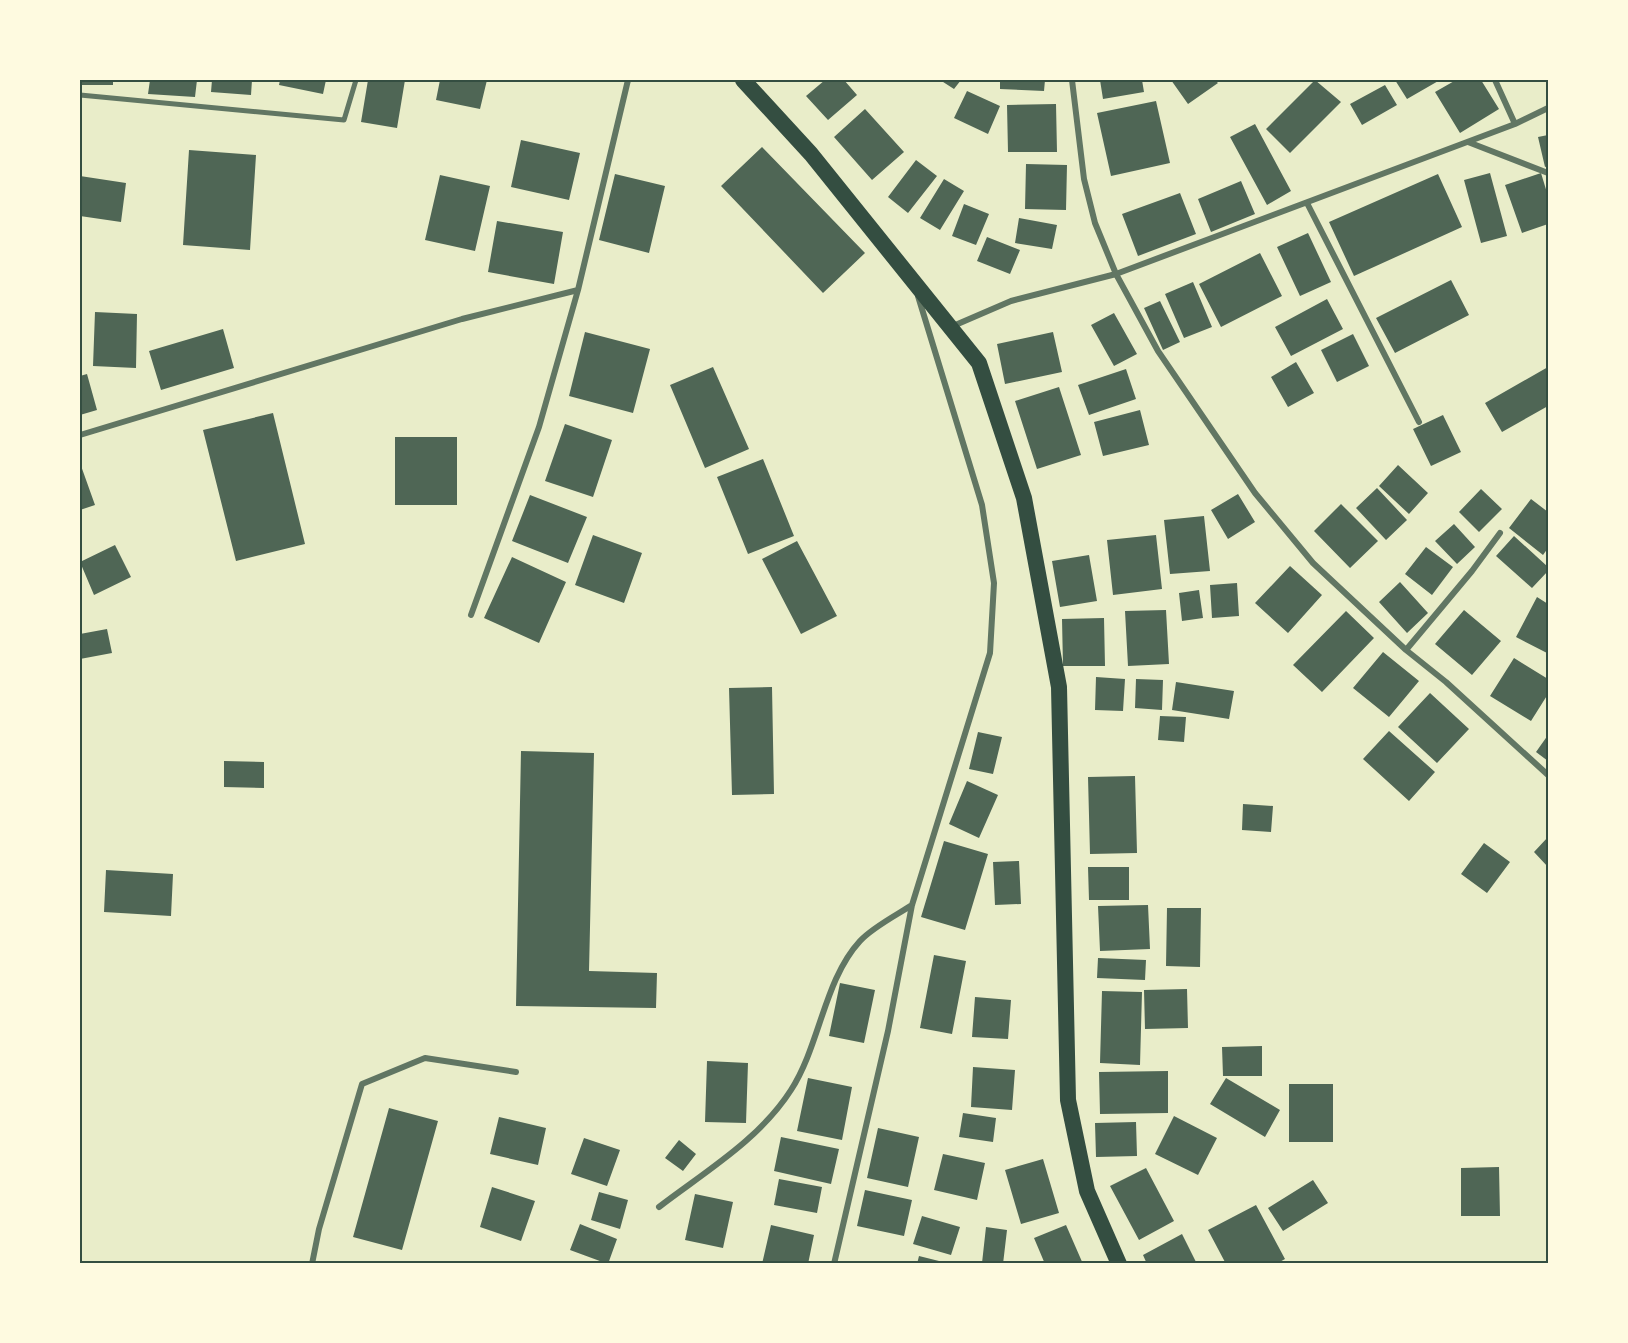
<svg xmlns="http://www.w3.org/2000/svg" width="1628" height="1343" font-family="'Sofia Sans Condensed',sans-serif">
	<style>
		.building { fill: #4f6655 }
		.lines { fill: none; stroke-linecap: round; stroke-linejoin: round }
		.pedestrian { stroke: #617663; stroke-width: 5 }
		.minor { stroke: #617663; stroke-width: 6 }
		.trunk { stroke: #344e41; stroke-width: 16 }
		.neatline { fill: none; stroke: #344e41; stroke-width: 2 }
	</style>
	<rect width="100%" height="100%" fill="#e9edc9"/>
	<path class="building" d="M80,80H113V85H80Z
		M150,80H197L195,97L148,94Z
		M212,80H252L251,95L211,92Z
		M280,80H326L323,94L279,85Z
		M368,80H405L397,128L361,122Z
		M440,80H487L480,109L436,100Z
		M825,80H844L857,95L828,120L806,96Z
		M940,80H961L954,89Z
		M1000,80H1045L1044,91L1000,89Z
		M1100,80H1142L1144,92L1103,99Z
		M1171,80H1215L1218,83L1188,104Z
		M1315,80L1341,102L1290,153L1266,129Z
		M1395,80H1440L1407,99Z
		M1456,80H1481L1499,109L1460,133L1435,92Z
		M1385,85L1397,105L1362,125L1350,104Z
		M967,91L1000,106L988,134L954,118Z
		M1156,101L1170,163L1111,176L1097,113Z
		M1056,104L1057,152H1008L1007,105Z
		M865,109L904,152L872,180L834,137Z
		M1255,124L1291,191L1267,205L1230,137Z
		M1548,135V166L1545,167L1538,137Z
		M521,140L580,153L569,200L511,187Z
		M762,147L865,253L823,293L721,186Z
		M189,150L256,155L250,250L183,245Z
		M916,160L937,176L908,213L888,197Z
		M1026,164L1067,165L1066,210L1025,209Z
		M1490,173L1507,236L1481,243L1464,180Z
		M1541,173L1548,196V224L1522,233L1505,185Z
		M615,174L665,186L649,253L599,240Z
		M1438,174L1462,227L1354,276L1329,222Z
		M440,175L490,186L475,251L425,240Z
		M80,176L126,183L121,222L80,216Z
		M944,179L964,191L940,230L920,218Z
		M1241,181L1255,214L1211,232L1198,199Z
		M1180,193L1196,234L1138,256L1122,214Z
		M964,204L989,214L976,245L952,236Z
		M1019,218L1057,225L1052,249L1015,243Z
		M497,221L563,232L554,284L488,272Z
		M1308,233L1331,282L1300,296L1277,247Z
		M987,237L1020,250L1010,274L977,261Z
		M1260,253L1282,296L1221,327L1199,284Z
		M1451,280L1469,315L1395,353L1376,318Z
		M1193,282L1212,327L1184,338L1165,294Z
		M1327,299L1343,329L1291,356L1275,327Z
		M1160,301L1180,342L1163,350L1144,308Z
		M95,312L137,314L136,368L93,366Z
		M1114,313L1137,354L1114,366L1091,325Z
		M223,329L234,368L161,390L149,351Z
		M585,332L650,349L633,413L569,396Z
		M1053,332L1062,372L1005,384L997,344Z
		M1353,334L1369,366L1337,382L1321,350Z
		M1296,362L1314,393L1288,407L1271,377Z
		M713,367L749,449L705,468L670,385Z
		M1548,367V406L1502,432L1485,403Z
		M1126,369L1136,399L1089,415L1078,385Z
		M87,374L97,410L80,415V376Z
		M1059,387L1081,455L1037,469L1015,401Z
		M1140,410L1149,445L1103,456L1094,422Z
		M273,413L305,544L236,561L203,430Z
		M1443,415L1461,452L1431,466L1413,429Z
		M565,424L612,440L593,497L545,481Z
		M395,437H457V505H395Z
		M763,459L794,536L748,554L717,477Z
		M80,463L95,505L80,510Z
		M1398,465L1428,493L1409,514L1379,486Z
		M1377,488L1407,520L1386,540L1356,508Z
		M1481,489L1502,509L1479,532L1459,512Z
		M1238,494L1255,522L1228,539L1211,510Z
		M530,495L587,517L568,563L512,541Z
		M1531,499L1548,512V548L1543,555L1509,528Z
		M1341,504L1378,541L1350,568L1314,531Z
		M1204,516L1210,571L1170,574L1164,520Z
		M1454,524L1475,547L1457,564L1435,541Z
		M593,535L642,553L624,603L575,585Z
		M1156,535L1162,589L1113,595L1107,540Z
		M1514,536L1548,567V571L1532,588L1496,556Z
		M797,541L837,616L801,634L762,559Z
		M115,545L131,577L94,595L80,562Z
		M1426,547L1453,567L1432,595L1405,574Z
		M1089,555L1097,601L1060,607L1052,561Z
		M512,557L566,582L539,643L484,618Z
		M1290,566L1322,595L1288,633L1255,603Z
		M1400,582L1428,613L1407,633L1379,602Z
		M1237,583L1239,616L1212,618L1210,585Z
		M1199,590L1203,618L1182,621L1179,593Z
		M1537,597L1548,604L1547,653L1516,637Z
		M1166,610L1169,664L1128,666L1125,611Z
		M1464,610L1501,641L1472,675L1435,644Z
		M1346,611L1374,638L1322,692L1293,665Z
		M1104,618L1105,666H1063L1062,619Z
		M107,629L112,653L80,659V634Z
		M1383,652L1419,681L1389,717L1353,688Z
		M1514,658L1548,679V694L1531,721L1490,696Z
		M1096,677L1125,679L1123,711L1095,710Z
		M1136,679L1163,680L1162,710L1135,708Z
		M1176,682L1234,691L1229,719L1172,710Z
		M772,687L774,794L732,795L729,688Z
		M1430,693L1469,729L1437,763L1398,727Z
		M1160,716L1186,717L1184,742L1158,740Z
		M1389,731L1435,772L1409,801L1363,759Z
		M978,732L1002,737L993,774L969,769Z
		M1548,735V761L1536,752Z
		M521,751L594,753L589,971L657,973L656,1008L516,1006Z
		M224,761L264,762V788L224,787Z
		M1135,776L1137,853L1090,854L1088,777Z
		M967,781L998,795L979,838L949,824Z
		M1243,804L1273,806L1271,832L1242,830Z
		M1548,837V867L1534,852Z
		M944,841L988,854L965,930L921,917Z
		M1484,843L1510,862L1487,893L1461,874Z
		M1019,861L1021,904L995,905L993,862Z
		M1088,867H1129V900H1089Z
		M106,870L173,874L171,916L104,912Z
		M1148,905L1150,949L1100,951L1098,906Z
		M1167,908H1201L1200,967L1166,966Z
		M934,955L966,961L952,1034L920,1028Z
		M1098,958L1146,960L1145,980L1097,978Z
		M840,983L875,990L864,1043L829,1036Z
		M1187,989L1188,1028L1145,1029L1144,990Z
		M1102,991L1142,992L1140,1065L1100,1063Z
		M975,997L1011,1000L1008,1039L972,1037Z
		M1262,1046V1076H1223L1222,1047Z
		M707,1061L748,1063L746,1123L705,1122Z
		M973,1067L1015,1070L1012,1110L971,1107Z
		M1168,1071V1113L1100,1114L1099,1072Z
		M808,1078L852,1087L842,1140L797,1131Z
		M1226,1078L1280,1110L1265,1137L1210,1104Z
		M1289,1084H1333V1142H1289Z
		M389,1108L438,1121L402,1250L353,1237Z
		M963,1113L996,1118L993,1142L959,1137Z
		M1174,1116L1217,1138L1198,1175L1155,1154Z
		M499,1117L546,1128L538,1165L490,1154Z
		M1136,1122L1137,1156L1096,1157L1095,1123Z
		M878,1128L919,1137L908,1187L867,1178Z
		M781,1137L839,1149L831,1184L774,1171Z
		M584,1138L620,1150L607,1186L571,1174Z
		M679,1140L696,1154L683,1171L665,1158Z
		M943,1154L985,1163L977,1200L934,1190Z
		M1043,1159L1059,1213L1021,1224L1005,1170Z
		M1499,1167L1500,1216H1461V1168Z
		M1146,1168L1174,1221L1139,1240L1110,1186Z
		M779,1179L822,1187L817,1213L774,1205Z
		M1313,1180L1328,1203L1283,1231L1268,1208Z
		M492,1187L535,1201L521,1241L480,1227Z
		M865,1190L912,1200L904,1236L857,1226Z
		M599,1192L628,1200L620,1229L591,1220Z
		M695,1194L733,1202L723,1248L685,1240Z
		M1256,1205L1285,1259L1276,1264H1226L1208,1230Z
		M922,1216L960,1227L951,1255L913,1244Z
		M580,1224L617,1239L608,1264L570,1250Z
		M771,1225L814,1235L808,1264H762Z
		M1066,1225L1083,1264H1045L1034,1238Z
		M986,1227L1007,1230L1003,1264L982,1263Z
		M1182,1234L1197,1264H1147L1143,1255Z
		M919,1256L947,1263V1264H917Z"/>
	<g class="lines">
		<path class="pedestrian" d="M80,95L344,120L356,80"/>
		<path class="minor" d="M1072,80L1084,179L1095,223L1116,274L1158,351L1255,493L1313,563L1406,650L1446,682L1548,775
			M1495,80L1515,124
			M1468,142L1548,173
			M1307,203L1419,422
			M953,326L1011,301L1116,274L1515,124L1548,108
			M80,435L462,319L578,290L628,80
			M471,615L539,427L578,290
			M1406,650L1472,571L1500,533
			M659,1207C706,1171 759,1140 791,1090C820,1045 824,980 860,941C873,927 895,916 912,905
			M312,1264L319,1229L362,1084L425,1058L516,1072
			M834,1264L888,1031L912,905L990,653L994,583L982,505L918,296"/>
		<path class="trunk" d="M743,80L811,154L979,363L1024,498L1059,687L1068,1100L1087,1191L1119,1264"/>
	</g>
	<rect width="1628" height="1343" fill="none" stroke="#fefae0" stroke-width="162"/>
	<rect x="81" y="81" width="1466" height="1181" class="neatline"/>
</svg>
